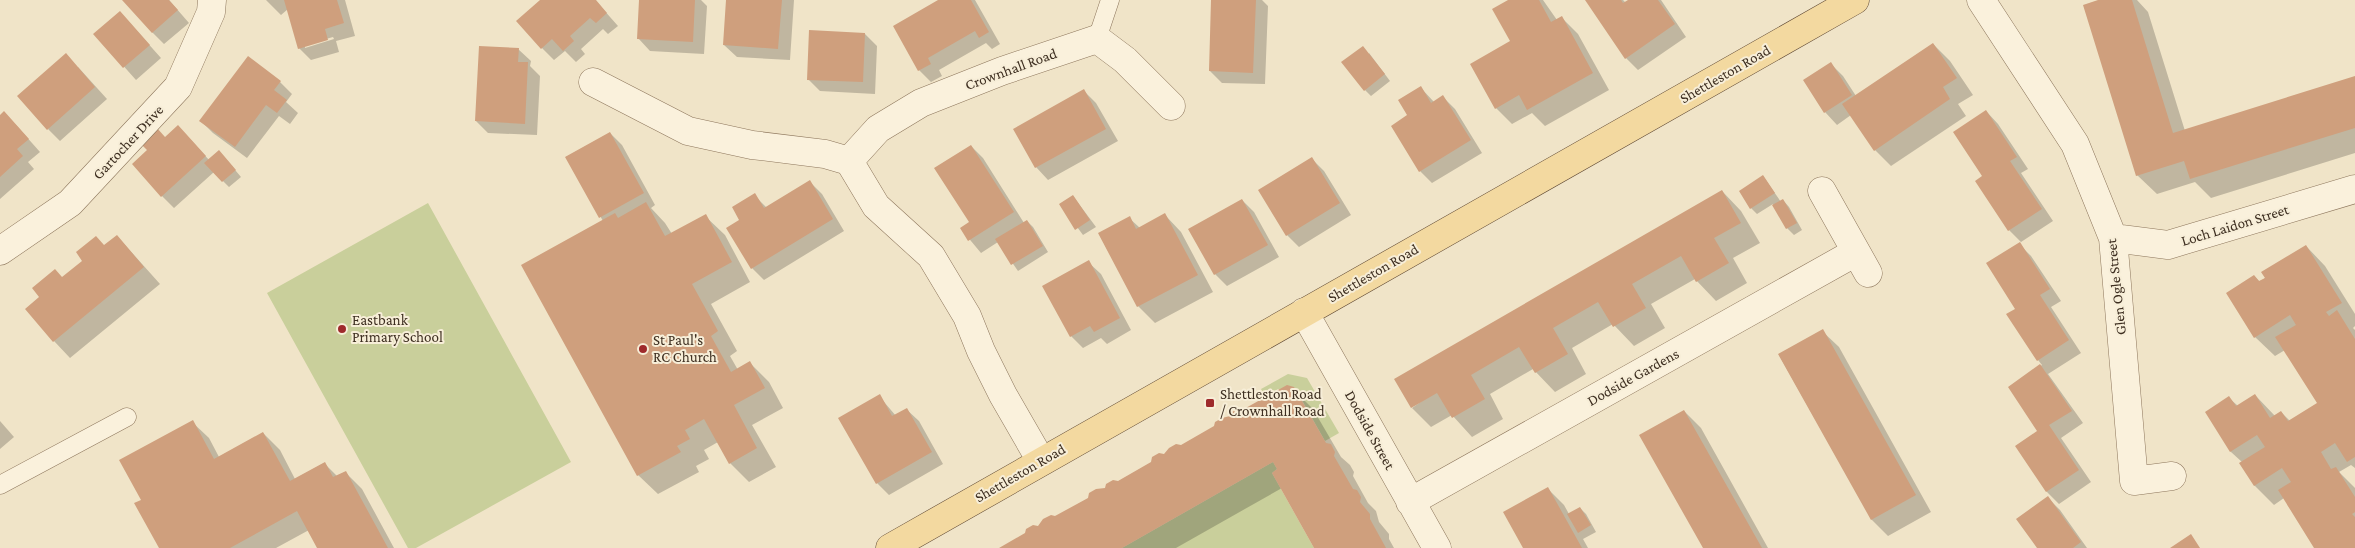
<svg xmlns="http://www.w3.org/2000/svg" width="2355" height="548" font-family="'Crimson Pro',serif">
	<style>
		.green { fill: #c9cf9b }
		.shadow { fill: #0003; fill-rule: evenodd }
		.building { fill: #cf9f7d }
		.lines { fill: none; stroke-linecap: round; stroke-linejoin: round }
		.service-casing { stroke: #8d765c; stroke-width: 19 }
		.minor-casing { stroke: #8d765c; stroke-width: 29 }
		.primary-casing { stroke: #5b4430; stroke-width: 29 }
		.service { stroke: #faf1dc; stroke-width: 18 }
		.minor { stroke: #faf1dc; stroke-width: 28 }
		.primary { stroke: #f3d9a0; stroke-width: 28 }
		.poi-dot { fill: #9e2a2b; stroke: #f7eed8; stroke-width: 2 }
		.labels { text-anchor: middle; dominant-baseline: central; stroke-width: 4; stroke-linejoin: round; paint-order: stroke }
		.street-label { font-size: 15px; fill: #3d2e20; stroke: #f7eed8 }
		.poi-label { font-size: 15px; fill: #3d2e20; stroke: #f7eed8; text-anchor: start }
	</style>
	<rect width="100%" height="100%" fill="#f0e4c8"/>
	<path class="green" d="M428,203L571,462L416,548H408L267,293Z
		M1288,374L1307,378L1339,433L1325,441L1299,395L1278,389L1265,397L1261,389Z
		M1273,462L1277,469L1272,473L1314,548H1122Z"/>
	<path class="shadow" d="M169,0L189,23L164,44L152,32Z
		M266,0H345L355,36L336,41L339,52L311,60L299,48L288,9L281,15ZM333,37L334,39L305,48V45Z
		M542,0H595L618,26L608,34L603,29L581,49L585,54L576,62L565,51L554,60L542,48Z
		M641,0H701L707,6L704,54L650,51L638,38Z
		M727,0H794L790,60L737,57L724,45Z
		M940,0H975L1000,44L992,49L986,43L939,70L942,76L931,82L919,70Z
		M1213,0H1262L1268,6L1265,84L1222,83L1210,71Z
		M1511,0H1543L1557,20L1562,18L1578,34L1609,90L1545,126L1532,113L1512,124L1496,108L1511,42Z
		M1587,0H1623L1626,3L1630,0H1661L1686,37L1638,70L1626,58Z
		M2103,0H2137L2148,12L2185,131L2355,78V153L2211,198L2195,182L2157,194L2137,175Z
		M120,12L161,58L136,80L95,34Z
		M865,34L877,46L875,94L820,91L808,79Z
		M1933,44L1950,61L1973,95L1958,104L1966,116L1891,166L1875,150L1851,115L1837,125L1825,112L1831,64L1843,76L1856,96Z
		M518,49L531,61L530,66L540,76L537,135L488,133L476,121Z
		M1369,53L1390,81L1371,96L1365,90Z
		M78,67L107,99L60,141L48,129Z
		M280,82L292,94L286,102L298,113L290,124L279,116L247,158L213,133L201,121Z
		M1421,88L1434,102L1443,97L1455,109L1482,153L1432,183L1420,171L1409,116Z
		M1084,91L1096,103L1118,141L1048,180L1036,167L1015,129Z
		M1986,111L1998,124L2028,169L2021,173L2053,221L2021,242L2009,230L1984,177Z
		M0,116L16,125L40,152L28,162L34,169L0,199Z
		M610,133L622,145L655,205L651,208L665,223L672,234L705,216L725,235L750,282L711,304L737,351L730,356L738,370L750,363L769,382L783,408L752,425L776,467L749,482L730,463L718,442L704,450L709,459L696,466L699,472L658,494L638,475L603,221L566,157Z
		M166,138L190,139L209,160L225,158L241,177L229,187L214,172L174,208L162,196L148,150Z
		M971,146L983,158L1024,223L1027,221L1033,227L1048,252L1018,271L998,242L981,253L961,229L970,223Z
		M1312,159L1324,171L1351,215L1299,247L1287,235Z
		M1763,176L1781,202L1783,200L1789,207L1802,230L1794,235L1787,228L1773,204L1757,214L1751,208Z
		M810,182L822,194L844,231L764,280L752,268L741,220L754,195L767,208Z
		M1722,191L1741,211L1760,243L1733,258L1747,283L1716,301L1695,279L1651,304L1665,328L1634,346L1613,324L1572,348L1586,374L1555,392L1533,369L1490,394L1503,419L1472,437L1452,415L1431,427L1412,408Z
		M1073,196L1096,227L1083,235L1060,204Z
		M1242,200L1254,212L1279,257L1227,286L1215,274L1190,230Z
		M1165,215L1181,232L1213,292L1155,323L1138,306L1099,234L1129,218L1140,228Z
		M117,236L160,284L70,358L54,341L62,279Z
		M2019,244L2031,256L2061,301L2051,307L2081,353L2048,374L2083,423L2061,438L2091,482L2059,504L2047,492L2016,446L2039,431L2009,387L2042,365L2038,360L2017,309Z
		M2306,246L2325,266L2355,314V326L2353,328L2355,330V468L2351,465L2339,472L2355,488V548H2316L2284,498L2274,505L2254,485L2242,462L2231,452L2206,412L2229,398L2238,406L2255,395L2275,416L2281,412L2290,421L2319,404L2285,350L2275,356L2255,337L2254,276L2260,282Z
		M1088,262L1101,274L1131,330L1107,344L1101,338L1083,348L1071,336Z
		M1822,331L1839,347L1931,512L1888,536L1872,520L1779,355Z
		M1293,389L1313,409L1341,457L1350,465L1354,472L1353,476L1368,503L1376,511L1379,522L1389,534V539L1394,548H1316L1282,488L1176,548H1001L1244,410Z
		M879,396L896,416L906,409L919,421L943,464L889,495L877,483Z
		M1684,411L1701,428L1768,548H1704Z
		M0,421L14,437L0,449Z
		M192,422L209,438L219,457L263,433L280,450L295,479L324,463L337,476L345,472L362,489L394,548H319L309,530L276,548H160L143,500Z
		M1547,488L1564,505L1569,514L1580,508L1586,514L1596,532L1583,539L1588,548H1524Z
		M2048,498L2060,510L2087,548H2038Z"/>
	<path class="building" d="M122,0H169L178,10L152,33Z
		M284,0H337L344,23L325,29L328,40L298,49Z
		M540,0H596L607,13L596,23L590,18L570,36L574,41L563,51L552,39L541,49L516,21Z
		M639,0H695L693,42L637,39Z
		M726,0H782L778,49L723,45Z
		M938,0H971L989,32L979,38L975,31L928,58L931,64L918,71L893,26Z
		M1211,0H1256L1253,73L1209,71Z
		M1508,0H1539L1551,22L1562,16L1593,73L1527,110L1519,95L1495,109L1470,64L1510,41L1492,9Z
		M1585,0H1621L1623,3L1628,0H1658L1675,24L1625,59Z
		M2098,0H2132L2173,133L2355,76V128L2190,179L2184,161L2136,176L2083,5Z
		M120,11L150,45L123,68L93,34Z
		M809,30L865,33L863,82L807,80Z
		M1933,43L1957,78L1943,87L1950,99L1874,151L1842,104Z
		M479,46L519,48L518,62H528L525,124L475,121Z
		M1363,46L1385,74L1364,91L1341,62Z
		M66,53L95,87L47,130L17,96Z
		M248,56L281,81L274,90L287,100L277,113L266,105L235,147L199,121Z
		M1831,62L1852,95L1824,113L1803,80Z
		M1421,86L1431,103L1443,95L1471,140L1419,172L1391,126L1407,115L1398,100Z
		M1084,89L1106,129L1035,168L1013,129Z
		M1986,110L2017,157L2010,161L2042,209L2008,231L1975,181L1982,176L1953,132Z
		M4,111L29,139L17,149L23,156L0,177V115Z
		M178,125L206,156L161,197L132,164L147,150L140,143L157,128L165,137Z
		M610,132L644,193L599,218L565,157Z
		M971,145L1014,212L968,241L960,228L969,222L934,168Z
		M219,150L236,170L222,182L204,163Z
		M1312,157L1340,203L1286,236L1258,190Z
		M1763,175L1775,193L1750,209L1739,191Z
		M810,180L833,219L751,269L726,228L739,220L732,207L755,193L764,208Z
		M1722,190L1741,223L1714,238L1729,263L1696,282L1681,256L1632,284L1646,308L1613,327L1598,302L1553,328L1568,354L1535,373L1519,347L1471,375L1485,399L1452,418L1437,393L1411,408L1394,379Z
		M1073,195L1090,220L1075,230L1059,204Z
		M1242,199L1268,245L1214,275L1188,229Z
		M1783,199L1797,223L1786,229L1772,205Z
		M646,202L665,236L706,214L732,262L692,284L718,331L711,336L731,372L750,361L765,388L734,405L757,448L729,464L704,419L685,430L690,439L677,446L681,452L637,476L521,265L615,213L618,218Z
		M1165,213L1198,275L1137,307L1098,233L1130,216L1136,229Z
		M1027,220L1043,246L1011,265L995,239Z
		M117,235L144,267L53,342L25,309L39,297L32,288L55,269L62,277L82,261L76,252L96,236L104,245Z
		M2020,242L2050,289L2040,295L2069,340L2037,361L2006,314L2015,309L1986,263Z
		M2306,245L2342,303L2326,312L2329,316L2337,310L2355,339V457L2347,462L2335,443L2321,452L2331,469L2336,467L2355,497V512L2352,514L2355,517V548H2314L2278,490L2291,482L2282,468L2254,486L2239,463L2265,447L2257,435L2230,452L2205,412L2229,396L2236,406L2255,394L2270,418L2281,411L2288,421L2317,403L2275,337L2296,325L2290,315L2254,338L2226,293L2254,275L2259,281L2265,278L2261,272Z
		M1089,260L1120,318L1094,332L1090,326L1070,337L1042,286Z
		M1823,329L1916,495L1871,520L1778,354Z
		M2040,364L2072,411L2049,425L2079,470L2046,492L2015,446L2037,431L2008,387Z
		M1287,385L1294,387L1326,443L1331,444L1335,452L1334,456L1353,489L1357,490L1361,497L1360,502L1370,514V519L1386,548H1314L1272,473L1277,469L1273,462L1122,548H999L1025,533L1026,529L1033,525L1038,526L1043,519L1051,515L1055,516L1088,498L1089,493L1096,489L1105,488L1106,484L1113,480L1118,481L1151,462L1152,457L1159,453L1164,454L1169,448L1176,444L1181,445L1214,426L1215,422L1222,418L1230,416L1232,412L1239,408L1244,409Z
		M880,394L892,416L907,408L932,452L876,484L838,418Z
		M1684,410L1762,548H1703L1639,435Z
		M193,420L214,459L263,432L290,481L325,462L333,477L346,471L388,548H317L297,511L230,548H159L134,503L141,500L119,460Z
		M1548,487L1582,548H1523L1503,512Z
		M2048,496L2081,542L2073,548H2037L2016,519Z
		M1580,507L1591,525L1578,533L1567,514Z
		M2191,534L2200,548H2170Z"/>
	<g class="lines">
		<g class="service-casing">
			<path id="service" d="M1097,39L1110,0
				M0,485L127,417"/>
		</g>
		<g class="minor-casing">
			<path id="minor" d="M1981,0L2075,144L2113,238L2134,481L2172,476
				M593,82L688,131L752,145L825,154L849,161L876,206L931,256L967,316L981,351L1003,395L1041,461
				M849,161L878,129L921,103L1002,71L1097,39L1125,60L1171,106
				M1822,191L1868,273
				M2113,238L2168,245L2355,189
				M0,251L70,203L178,87L211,12L212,0
				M1304,312L1437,548
				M1410,502L1856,252"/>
		</g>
		<g class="primary-casing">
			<path id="primary" d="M890,548L1855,0"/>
		</g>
		<use href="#service" class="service"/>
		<use href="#minor" class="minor"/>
		<use href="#primary" class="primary"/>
	</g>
	<g class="poi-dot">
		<circle cx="342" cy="329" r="5"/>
		<circle cx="643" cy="349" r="5"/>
		<rect x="1205" y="398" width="10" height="10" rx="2.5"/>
	</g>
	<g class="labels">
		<g class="street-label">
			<text transform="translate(1011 69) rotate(-20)">Crownhall Road</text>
			<text transform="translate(1725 74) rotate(-30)">Shettleston Road</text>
			<text transform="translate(128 142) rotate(-47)">Gartocher Drive</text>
			<text transform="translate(2235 225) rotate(-17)">Loch Laidon Street</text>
			<text transform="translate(1373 273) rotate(-30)">Shettleston Road</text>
			<text transform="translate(2116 287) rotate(-96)">Glen Ogle Street</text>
			<text transform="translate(1633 377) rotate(-29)">Dodside Gardens</text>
			<text transform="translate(1370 430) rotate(61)">Dodside Street</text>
			<text transform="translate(1020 473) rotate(-30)">Shettleston Road</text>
		</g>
		<g class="poi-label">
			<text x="352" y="320">Eastbank<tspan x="352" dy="17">Primary School</tspan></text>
			<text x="653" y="340">St Paul's<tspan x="653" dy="17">RC Church</tspan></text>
			<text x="1220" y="394">Shettleston Road<tspan x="1220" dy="17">/ Crownhall Road</tspan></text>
		</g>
	</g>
</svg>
